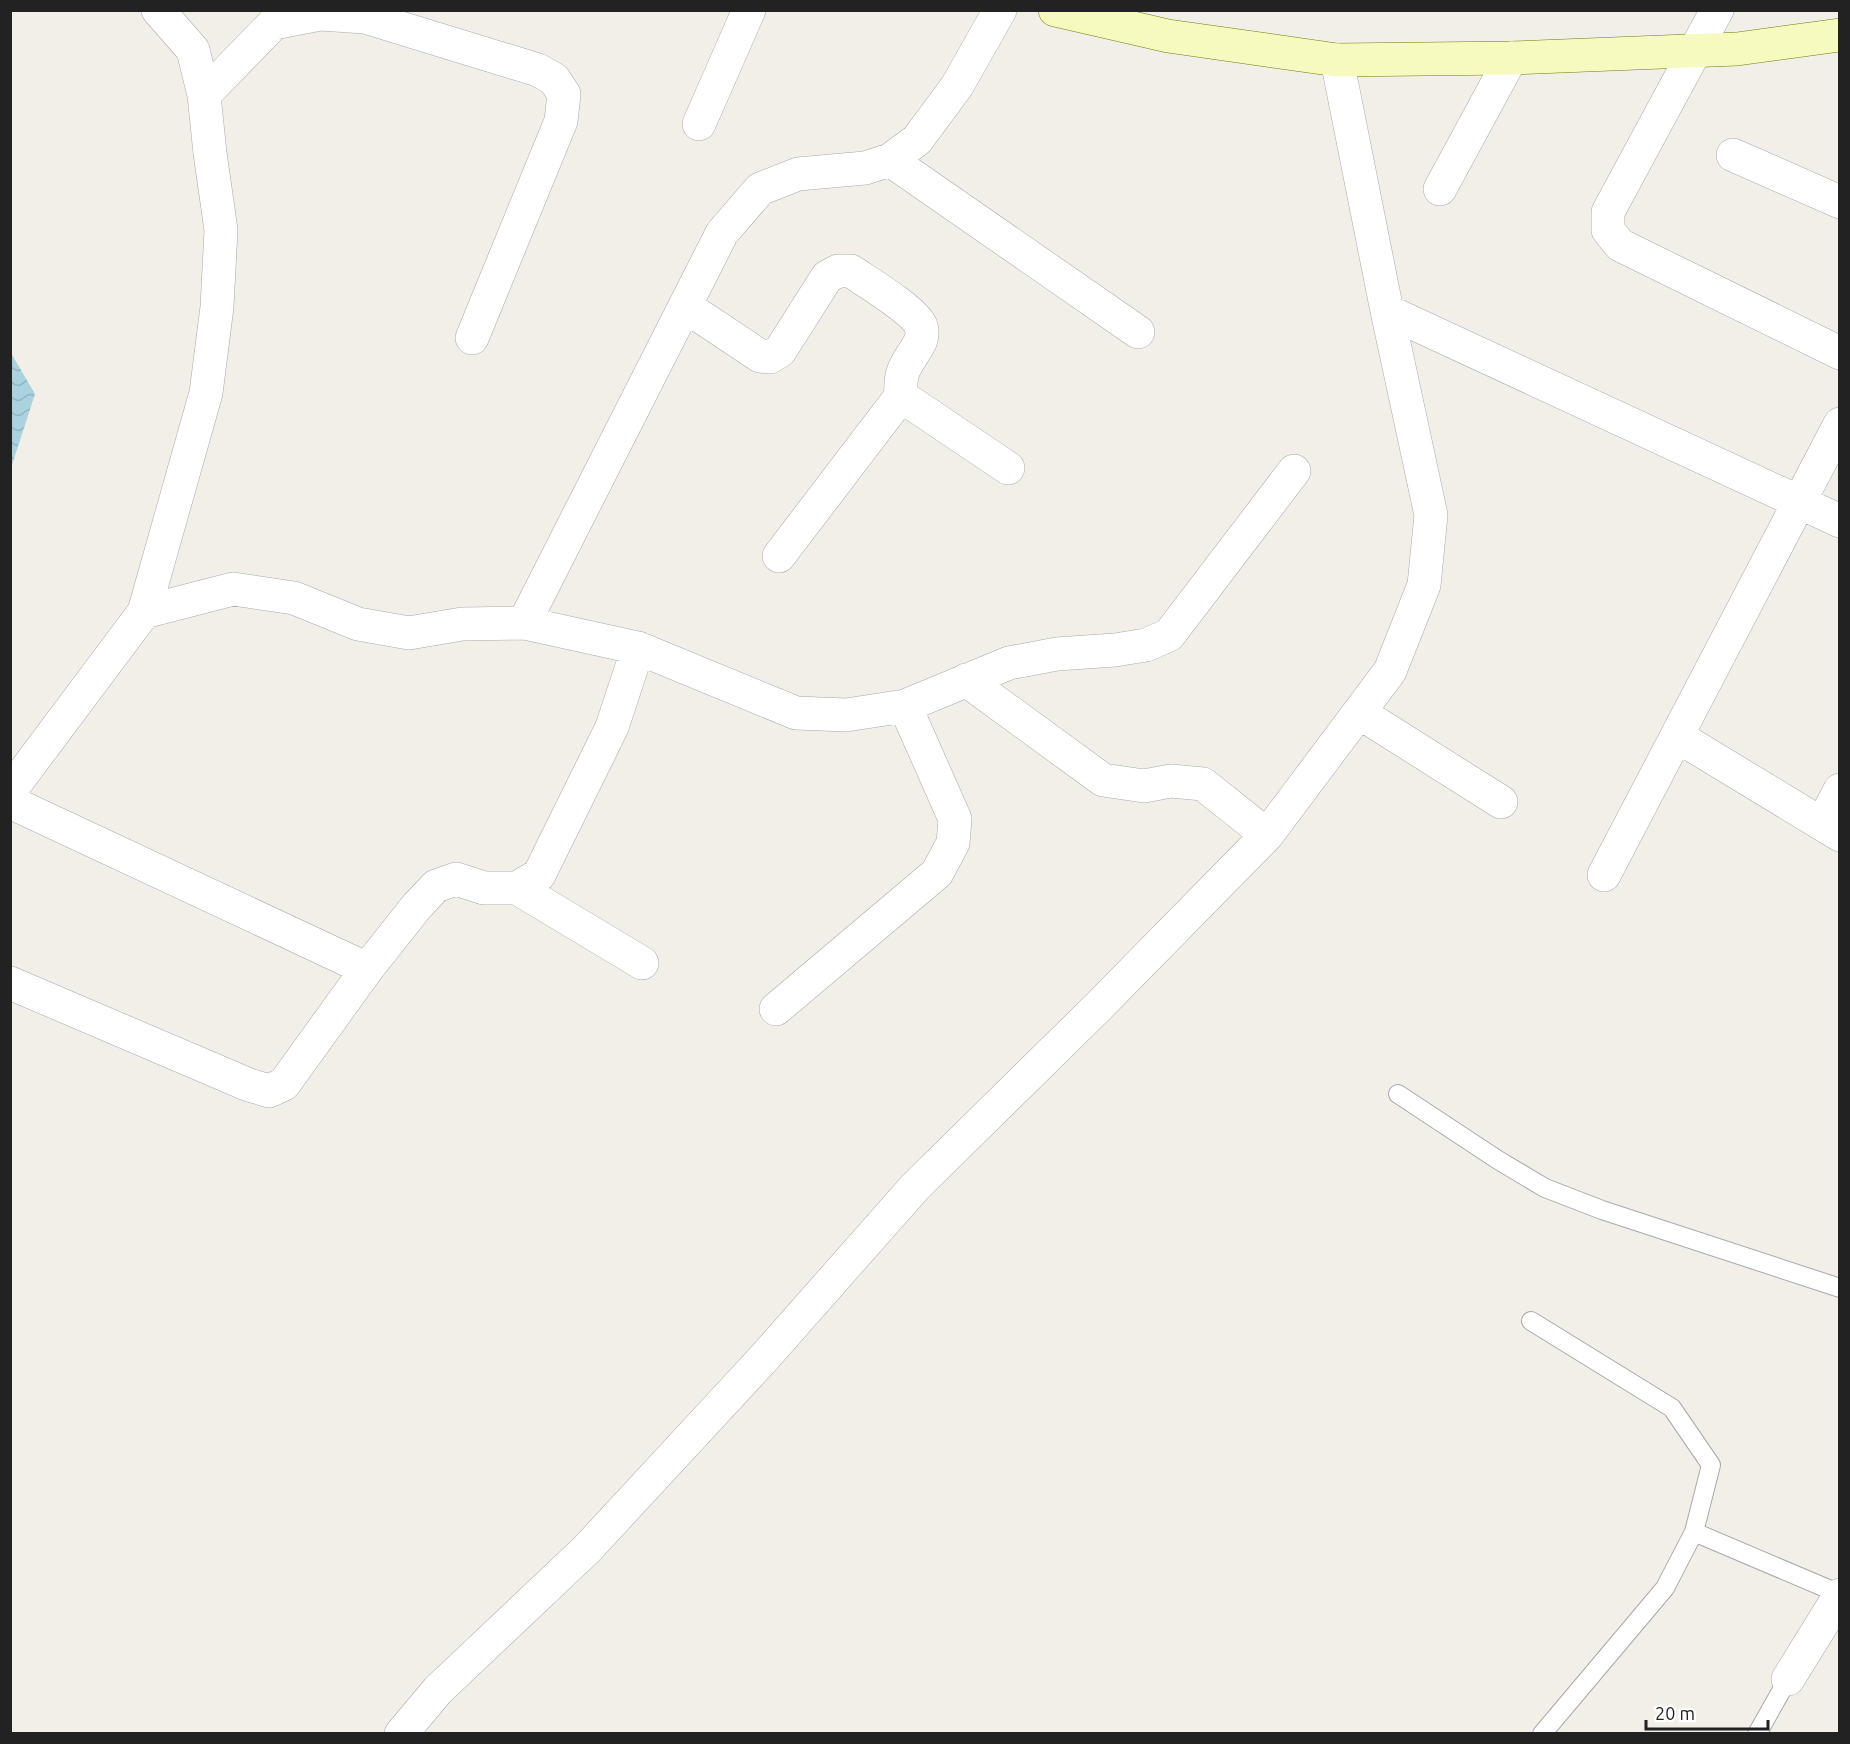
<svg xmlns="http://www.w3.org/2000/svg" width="1850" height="1744" font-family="Ubuntu,sans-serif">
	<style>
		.water { fill: url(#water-waves) }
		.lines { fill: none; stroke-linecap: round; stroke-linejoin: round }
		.lane-casing { stroke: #a9a9a9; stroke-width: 20 }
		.street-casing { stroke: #a9a9a9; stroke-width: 34 }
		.secondary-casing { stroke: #707d05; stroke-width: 34 }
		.lane { stroke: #fff; stroke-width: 18 }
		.street { stroke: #fff; stroke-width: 33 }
		.secondary { stroke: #f7fabf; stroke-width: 33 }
	</style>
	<defs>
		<pattern id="water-waves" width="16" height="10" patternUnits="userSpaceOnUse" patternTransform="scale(1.5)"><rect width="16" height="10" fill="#aad3df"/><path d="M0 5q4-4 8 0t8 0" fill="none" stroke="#92b5bf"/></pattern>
	</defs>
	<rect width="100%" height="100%" fill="#f2efe9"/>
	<path class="water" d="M11,353L35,394L11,468Z"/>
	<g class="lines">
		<g class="lane-casing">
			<path id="lane" d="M1398,1094L1498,1160L1545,1188L1602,1210L1840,1288
				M1531,1321L1672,1408L1711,1465L1694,1532L1665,1588L1542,1734
				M1694,1532L1840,1594
				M1757,1734L1788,1679"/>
		</g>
		<g class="street-casing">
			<path id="street" d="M1717,10L1608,212V230L1620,245L1840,353
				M204,95L274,23L320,14L365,17L538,70L554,79L564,94L561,121L472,338
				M699,124L749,10
				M1733,155L1840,202
				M890,160L1138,332
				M1440,189L1511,58
				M685,306L760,356L770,357L780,351L827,277L838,271H851C867,282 914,310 921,326C923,331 922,339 919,344C907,365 899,369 901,396L1008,468
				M1387,311L1840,521
				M779,556L901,396
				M144,612L233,589L294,598L358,624L409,633L462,624L524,623L638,648L796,713L846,715L905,706L1009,663L1057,654L1115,650L1146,645L1169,635L1294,471
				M524,623L722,233L760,189L798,174L865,168L890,160L917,140L957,86L1000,10
				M966,680L1103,780L1144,786L1171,781L1203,784L1267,835
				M1360,713L1501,802
				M1677,736L1840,835
				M10,791L144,612L206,393L217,307L221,230L210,153L204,95L193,50L158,10
				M10,802L367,969
				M1822,824L1840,790
				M1604,875L1840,424
				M517,888L642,963
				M10,983L249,1085L269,1091L284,1084L367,969L417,906L436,886L456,879L484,888H517L539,875L612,727L638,648
				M776,1009L937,873L953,843L955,819L905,706
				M1788,1679L1840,1595
				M401,1734L438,1690L587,1549L763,1359L915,1187L1097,1008L1267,835L1390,671L1424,585L1431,515L1387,311L1337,60"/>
		</g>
		<g class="secondary-casing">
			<path id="secondary" d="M1055,10L1168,36L1337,60L1511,58L1737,49L1840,35"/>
		</g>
		<use href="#lane" class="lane"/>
		<use href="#street" class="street"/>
		<use href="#secondary" class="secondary"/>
	</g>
	<rect width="1850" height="1744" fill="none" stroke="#222222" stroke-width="24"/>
	<path d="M1646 1720v9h122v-9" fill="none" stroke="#222222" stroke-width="3"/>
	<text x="1655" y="1720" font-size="18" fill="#222222" stroke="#ffffff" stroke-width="4.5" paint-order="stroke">20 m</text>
</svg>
